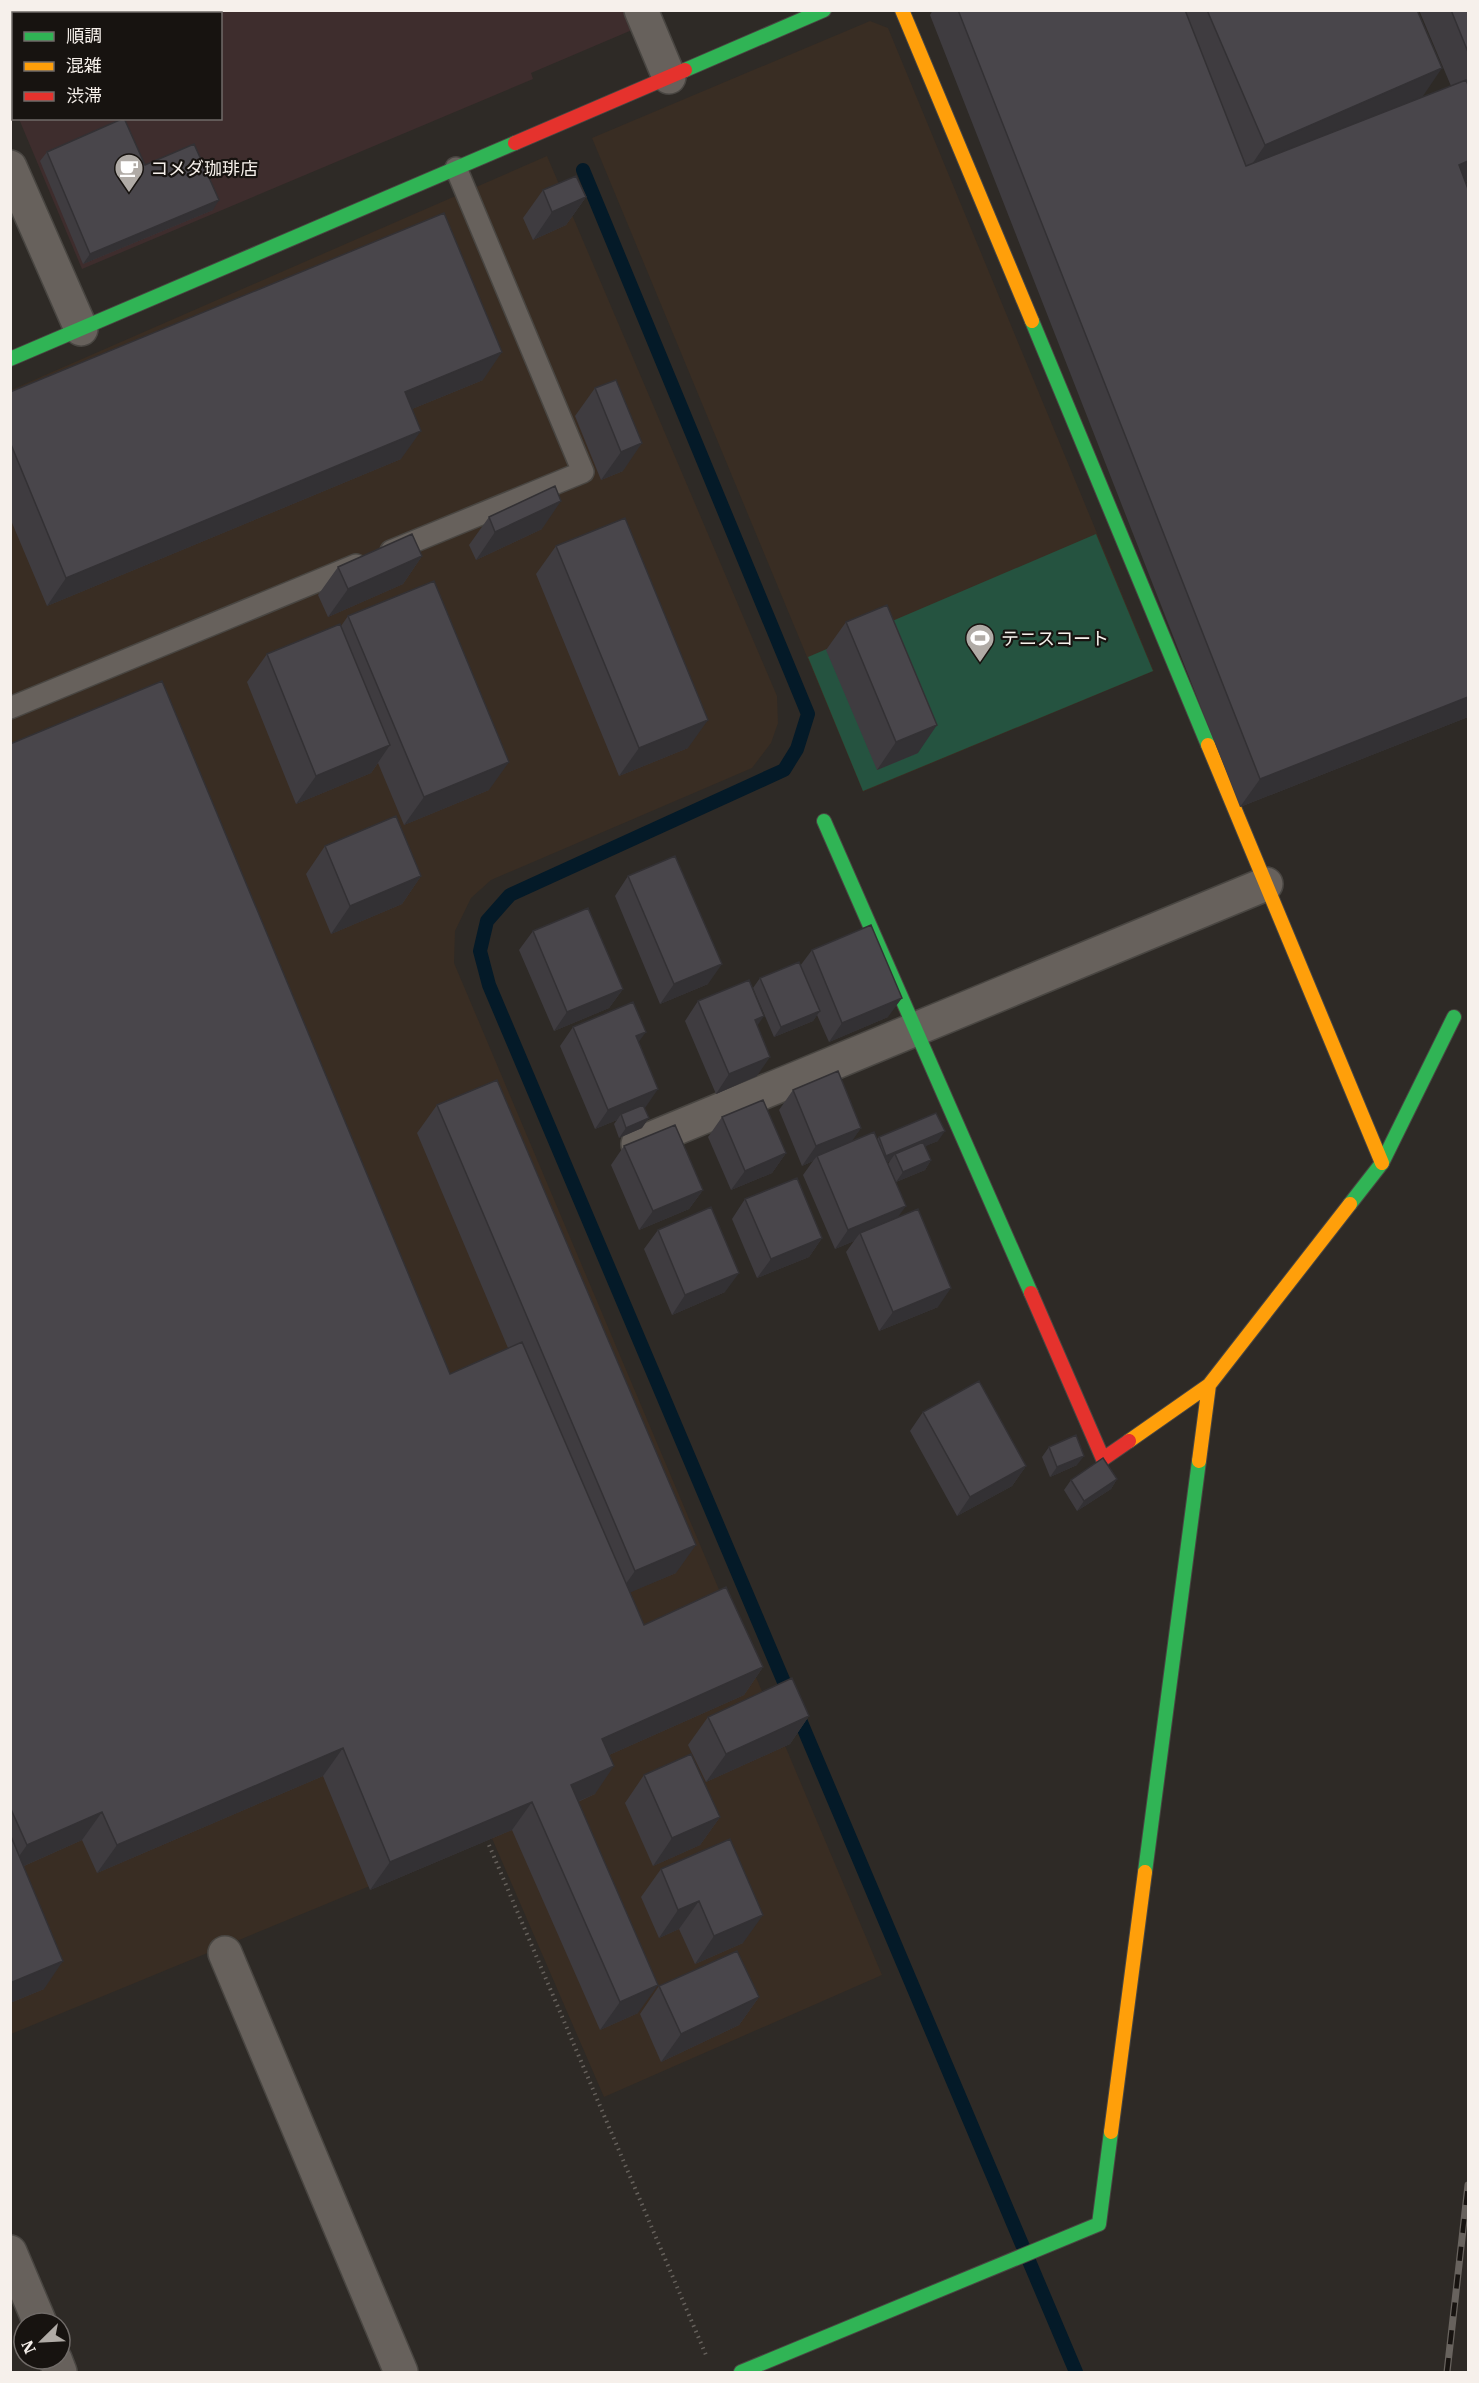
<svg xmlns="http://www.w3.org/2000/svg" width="1479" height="2383" font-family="'IBM Plex Serif','Noto Sans JP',serif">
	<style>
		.commercial { fill: #3e2d2d }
		.built { fill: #392d23 }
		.green { fill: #255340 }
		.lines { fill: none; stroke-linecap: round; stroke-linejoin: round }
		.stream { stroke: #041a28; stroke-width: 14 }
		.lane-casing { stroke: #494642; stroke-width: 24 }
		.street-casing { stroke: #494642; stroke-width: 36 }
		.fast-casing { stroke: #494642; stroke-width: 16 }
		.slow-casing { stroke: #494642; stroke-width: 16 }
		.jam-casing { stroke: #494642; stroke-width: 16 }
		.path { stroke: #66615c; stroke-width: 4; stroke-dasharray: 1.5 4.5; stroke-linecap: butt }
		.lane { stroke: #67615c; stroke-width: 21 }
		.street { stroke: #67615c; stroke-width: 33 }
		.fast { stroke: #30b455; stroke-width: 14 }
		.slow { stroke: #ff9f0a; stroke-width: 14 }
		.jam { stroke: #e5322d; stroke-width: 14 }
		.rail-casing { stroke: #68635e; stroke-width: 7 }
		.rail { stroke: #171310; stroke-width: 4.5; stroke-dasharray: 14; stroke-linecap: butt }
		.wall { fill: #3f3c40 }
		.shaded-wall { fill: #333134 }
		.building { fill: #49464b; stroke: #333134; stroke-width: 1.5 }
		.labels { text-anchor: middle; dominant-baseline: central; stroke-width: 4.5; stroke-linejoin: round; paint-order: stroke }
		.poi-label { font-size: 18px; fill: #f6f0eb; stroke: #171310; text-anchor: start }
	</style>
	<rect width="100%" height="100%" fill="#2e2a26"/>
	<path class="commercial" d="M632,10L639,27L531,73L533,79L82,269L19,119L220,118V14H14L13,106L10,99V11Z"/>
	<path class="built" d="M870,21L888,28L1154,671L863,792L592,138Z
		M547,156L777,696L778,723L771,743L752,768L491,880L471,898L455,931L454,963L882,1975L604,2097L491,1836L11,2034V390Z"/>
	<path class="green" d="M1096,534L1153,671L863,791L808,657Z"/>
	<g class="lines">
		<path class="stream" d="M583,170L808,714L797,749L784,770L510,895L487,921L480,951L489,985L1076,2372"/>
		<g class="lane-casing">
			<path id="lane" d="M391,551L583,472L456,168
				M10,708L356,565"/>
		</g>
		<g class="street-casing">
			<path id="street" d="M641,10L669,77
				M10,167L81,329
				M638,1144L1266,884
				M225,1953L401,2372
				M10,2252L40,2323
				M55,2359L60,2372"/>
		</g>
		<g class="fast-casing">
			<path id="fast" d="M685,70L824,10
				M1032,321L1208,745
				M10,359L515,143
				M824,821L1031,1293
				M1350,1204L1382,1163L1454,1017
				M1145,1872L1199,1461
				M741,2372L1099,2224L1111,2132"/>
		</g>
		<g class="slow-casing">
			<path id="slow" d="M902,10L1032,321
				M1208,745L1382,1163
				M1129,1441L1209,1385L1350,1204
				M1199,1461L1209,1385
				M1111,2132L1145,1872"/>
		</g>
		<g class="jam-casing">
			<path id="jam" d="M515,143L685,70
				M1031,1293L1103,1459L1129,1441"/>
		</g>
		<path class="path" d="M489,1845L706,2355"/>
		<use href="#lane" class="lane"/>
		<use href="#street" class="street"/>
		<use href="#fast" class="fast"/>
		<use href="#slow" class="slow"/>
		<use href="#jam" class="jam"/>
		<g class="rail-casing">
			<path id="rail" d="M1447,2372L1468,2185"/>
		</g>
		<use href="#rail" class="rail"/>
	</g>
	<path class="wall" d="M190,10H215L211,14H191Z
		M933,10H1417L1423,96L1398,106L1451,86L1419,10H1468V181L1466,182L1468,190V717L1240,807L930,15Z
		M47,152L213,210L83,264L40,161Z
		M543,190L586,197L566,225L533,240L523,218Z
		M483,380L412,409L401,459L47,606L10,518V392Z
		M616,380L623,471L601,480L575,416L595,388Z
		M489,517L542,529L476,560L469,545Z
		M556,546L688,748L619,776L536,574Z
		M422,556L403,584L328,617L318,595L338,567Z
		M348,616L489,790L404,825L378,763L371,773L296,804L247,682L267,654L341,626Z
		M846,622L918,753L877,770L826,650Z
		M10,744L450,1374L508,1348L417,1133L437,1105L676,1573L630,1592L644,1625L763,1667L744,1695L609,1755L595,1794L578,1802L638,2013L600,2030L512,1830L370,1890L323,1776L97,1873L82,1840L24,1866L44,1989L10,2003Z
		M325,846L421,876L402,904L331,934L306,874Z
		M628,876L708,984L660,1004L615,896Z
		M533,931L623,989L609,1008L554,1031L519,950Z
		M812,950L888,1017L829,1042L817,1015L813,1021L774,1037L753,988L760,978L800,966Z
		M698,1001L757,1026V1076L716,1094L685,1021Z
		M573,1027L639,1042L645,1108L642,1128L619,1138L614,1124L617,1120L595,1129L560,1046Z
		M793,1090L861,1128L851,1141L877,1139L879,1137L938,1141L925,1146L931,1160L925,1170L896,1182L888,1164L890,1161L887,1162L898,1217L938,1307L879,1331L846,1252L854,1241L835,1249L803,1175L813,1161L802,1166L779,1110Z
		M722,1117L786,1153L772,1173L731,1190L708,1137Z
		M624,1146L703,1190L689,1209L639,1230L611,1165Z
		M745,1199L822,1238L809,1257L757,1278L732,1219Z
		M658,1230L725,1292L672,1315L644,1249Z
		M923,1412L1026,1466L1012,1486L957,1516L910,1431Z
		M1049,1447L1077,1465L1050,1477L1042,1457Z
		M1117,1479L1111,1489L1077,1511L1064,1490L1071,1480Z
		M809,1716L790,1744L706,1782L688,1745L708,1717Z
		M644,1775L720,1817L700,1845L653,1866L625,1803Z
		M730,1839L743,1943L695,1964L679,1929L659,1938L641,1897L661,1869Z
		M659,1986L759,1997L739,2025L661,2062L640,2014Z"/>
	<path class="shaded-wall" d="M201,10H215L211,14H199Z
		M1442,68L1423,96L1246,173L1265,145Z
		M1468,161V181L1439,193L1459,165Z
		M586,197L566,225L533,240L552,212Z
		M219,200L213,210L83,264L90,254Z
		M502,352L483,380L385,420L405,392Z
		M421,431L401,459L47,606L66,578Z
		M642,443L623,471L601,480L621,452Z
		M561,501L542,529L476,560L495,532Z
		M422,556L403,584L328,617L348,589Z
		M1468,697V717L1240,807L1260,779Z
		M708,720L688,748L619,776L639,748Z
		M937,725L918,753L877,770L896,742Z
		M390,745L371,773L296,804L316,776Z
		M509,762L489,790L404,825L424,797Z
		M421,876L402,904L331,934L350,906Z
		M722,964L708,984L660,1004L674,984Z
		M623,989L609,1008L554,1031L567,1012Z
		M902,998L888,1017L829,1042L842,1023Z
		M820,1011L813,1021L774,1037L781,1027Z
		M764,1016L751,1035L755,1020Z
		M646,1032L632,1051L636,1036Z
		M770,1057L757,1076L716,1094L729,1074Z
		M658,1089L645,1108L621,1114L617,1120L595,1129L608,1110Z
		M649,1118L642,1128L619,1138L626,1128Z
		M861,1128L848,1147L817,1156L813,1161L802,1166L816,1146Z
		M945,1131L938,1141L897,1158L895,1154L890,1161L880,1166L886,1156Z
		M786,1153L772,1173L731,1190L745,1171Z
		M931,1160L925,1170L896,1182L903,1172Z
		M703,1190L689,1209L639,1230L653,1211Z
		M906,1206L892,1225L860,1233L854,1241L835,1249L848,1230Z
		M822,1238L809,1257L757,1278L771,1259Z
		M739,1273L725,1292L672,1315L685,1295Z
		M951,1288L938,1307L879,1331L893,1312Z
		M1084,1456L1077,1465L1050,1477L1057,1467Z
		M1026,1466L1012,1486L957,1516L970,1497Z
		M1117,1479L1111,1489L1077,1511L1084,1501Z
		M696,1545L676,1573L615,1599L635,1571Z
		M763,1667L744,1695L582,1767L602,1739Z
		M809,1716L790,1744L706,1782L726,1754Z
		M343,1748L323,1776L97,1873L117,1845Z
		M614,1766L595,1794L551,1813L571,1785Z
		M532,1802L512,1830L370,1890L390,1862Z
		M102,1812L82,1840L10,1872V1869L27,1845Z
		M720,1817L700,1845L653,1866L672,1838Z
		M699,1901L679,1929L659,1938L678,1910Z
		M763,1915L743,1943L695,1964L714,1936Z
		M63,1961L44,1989L10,2003V1983Z
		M658,1985L638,2013L600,2030L620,2002Z
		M759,1997L739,2025L661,2062L681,2034Z"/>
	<path class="building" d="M958,10H1185L1246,166L1466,80L1468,85V161L1459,165L1468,189V697L1260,779Z
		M1207,10H1417L1442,68L1265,145Z
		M1451,10H1468V52Z
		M124,118L145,165L194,144L219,200L90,254L47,152Z
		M576,176L586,197L552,212L543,190Z
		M444,213L502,352L405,392L421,431L66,578L10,442V392Z
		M616,380L642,443L621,452L595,388Z
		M555,486L561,501L495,532L489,517Z
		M625,518L708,720L639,748L556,546Z
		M412,534L422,556L348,589L338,567Z
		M434,581L509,762L424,797L348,616Z
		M887,605L937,725L896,742L846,622Z
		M340,624L390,745L316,776L267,654Z
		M162,681L450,1374L522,1342L644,1625L726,1587L763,1667L602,1739L614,1766L571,1785L658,1985L620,2002L532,1802L390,1862L343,1748L117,1845L102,1812L27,1845L10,1807V744Z
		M396,816L421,876L350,906L325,846Z
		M675,856L722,964L674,984L628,876Z
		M588,908L623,989L567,1012L533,931Z
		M871,925L902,998L842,1023L812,950Z
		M799,962L820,1011L781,1027L760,978Z
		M749,980L764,1016L755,1020L770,1057L729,1074L698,1001Z
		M633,1002L646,1032L636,1036L658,1089L608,1110L573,1027Z
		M838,1071L861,1128L816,1146L793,1090Z
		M497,1080L696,1545L635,1571L437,1105Z
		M763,1100L786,1153L745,1171L722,1117Z
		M643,1105L649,1118L626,1128L621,1114Z
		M936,1113L945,1131L886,1156L879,1137Z
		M675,1125L703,1190L653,1211L624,1146Z
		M874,1132L906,1206L848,1230L817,1156Z
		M923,1142L931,1160L903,1172L895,1154Z
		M797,1178L822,1238L771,1259L745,1199Z
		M711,1207L739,1273L685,1295L658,1230Z
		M918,1209L951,1288L893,1312L860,1233Z
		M979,1381L1026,1466L970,1497L923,1412Z
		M1076,1435L1084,1456L1057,1467L1049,1447Z
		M1103,1458L1117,1479L1084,1501L1071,1480Z
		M792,1678L809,1716L726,1754L708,1717Z
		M691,1754L720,1817L672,1838L644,1775Z
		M10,1834L63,1961L10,1983Z
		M730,1839L763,1915L714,1936L699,1901L678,1910L661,1869Z
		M737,1951L759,1997L681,2034L659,1986Z"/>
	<defs>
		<g id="cafe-pin" transform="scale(1.5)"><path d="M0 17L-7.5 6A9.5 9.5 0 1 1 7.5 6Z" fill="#b0aba6" stroke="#171310"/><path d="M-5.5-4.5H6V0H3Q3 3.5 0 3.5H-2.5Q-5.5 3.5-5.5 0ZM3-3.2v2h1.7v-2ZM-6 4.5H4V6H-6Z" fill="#fff"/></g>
		<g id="stadium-pin" transform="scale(1.5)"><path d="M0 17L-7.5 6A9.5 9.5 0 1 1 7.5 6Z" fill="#b0aba6" stroke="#171310"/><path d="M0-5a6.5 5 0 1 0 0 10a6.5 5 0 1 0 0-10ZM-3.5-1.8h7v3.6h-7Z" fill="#fff"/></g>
	</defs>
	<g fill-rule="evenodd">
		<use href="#cafe-pin" x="129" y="168"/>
		<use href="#stadium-pin" x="980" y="638"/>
	</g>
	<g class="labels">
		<g class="poi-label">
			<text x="150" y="168">コメダ珈琲店</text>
			<text x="1001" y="638">テニスコート</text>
		</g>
	</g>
	<rect width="1479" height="2383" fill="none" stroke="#f6f0eb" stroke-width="24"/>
	<rect x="12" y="12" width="210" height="108" fill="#171310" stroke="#706b68" stroke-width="1.5"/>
	<rect x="24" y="32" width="30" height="9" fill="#30b455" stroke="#706b68" stroke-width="1.5"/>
	<text x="66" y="42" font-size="18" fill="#f6f0eb">順調</text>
	<rect x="24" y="62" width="30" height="9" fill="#ff9f0a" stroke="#706b68" stroke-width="1.5"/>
	<text x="66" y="72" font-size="18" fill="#f6f0eb">混雑</text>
	<rect x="24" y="92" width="30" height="9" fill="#e5322d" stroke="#706b68" stroke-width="1.5"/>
	<text x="66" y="102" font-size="18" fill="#f6f0eb">渋滞</text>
	<g transform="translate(42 2341) rotate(246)"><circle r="28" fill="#171310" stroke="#706b68" stroke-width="1.5"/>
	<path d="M0-4.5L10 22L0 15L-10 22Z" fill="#b0aba6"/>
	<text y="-9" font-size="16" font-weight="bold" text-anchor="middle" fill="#f6f0eb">N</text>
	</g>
</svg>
